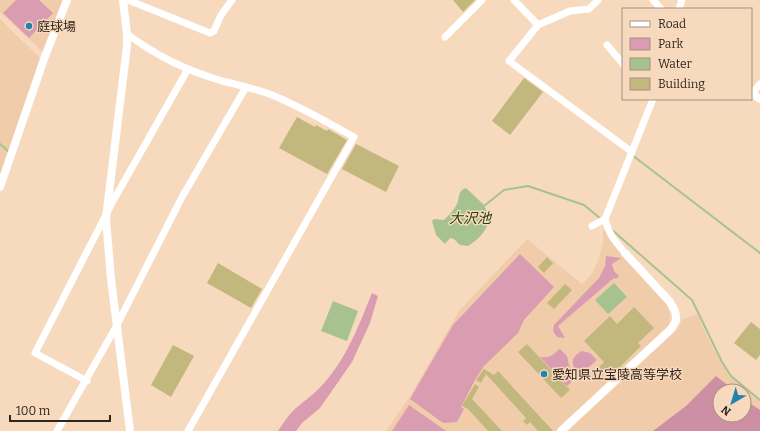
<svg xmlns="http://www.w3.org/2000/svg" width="760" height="431" font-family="Bitter,'Noto Sans JP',serif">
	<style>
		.built { fill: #f0ccab; fill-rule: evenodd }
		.green { fill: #da9cb0 }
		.forest { fill: #cd8fa3 }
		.water { fill: #a6c38f }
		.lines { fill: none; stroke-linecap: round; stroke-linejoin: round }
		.stream { stroke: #a6c38f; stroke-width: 2 }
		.building { fill: #c2b77c }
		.minor { stroke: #fff; stroke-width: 7 }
		.tertiary { stroke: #fff; stroke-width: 8 }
		.poi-dot { fill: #2184af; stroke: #f7d9be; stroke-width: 1.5 }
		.labels { text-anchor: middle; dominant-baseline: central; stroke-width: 3; stroke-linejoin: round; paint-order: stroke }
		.poi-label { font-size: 13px; fill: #30251b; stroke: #f7d9be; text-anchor: start }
		.water-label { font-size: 14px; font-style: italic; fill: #253f06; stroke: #f7d9be }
	</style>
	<rect width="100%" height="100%" fill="#f7d9be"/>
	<path class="built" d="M0,0H66L45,54L0,12Z
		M0,19L44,62L0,184Z
		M605,229L667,303L670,314L669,327L558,431H386L409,398L459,311L527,239L582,284L591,275L599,259L603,242V232Z
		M697,314L711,344L728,374L760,401V431H568L678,329L682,320ZM720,391H744V415H720Z"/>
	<path class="green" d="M16,0H39L53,13L29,38L3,13Z
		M520,254L554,287L524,320L518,333L484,366L476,378L461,407L464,409L457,422L443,423L410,399L453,325Z
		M606,256L621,258L612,264L614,271L619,276L616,279L614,278L558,326L565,338L557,337L553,331L554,325L599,278L605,266Z
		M372,293L378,296L370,323L352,362L320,408L302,423L296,431H278C283,424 288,415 295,409C305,400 316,393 325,382C347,357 359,325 372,293Z
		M560,349L567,356L570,370L575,379L567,386L540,357C548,358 553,356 558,350Z
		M582,351L590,353L597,360L579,376C571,365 569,358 582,351Z
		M409,405L446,431H392Z"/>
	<path class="forest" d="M716,376L735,391H720V415H744V399L760,410V431H653L686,406Z"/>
	<path class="water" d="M466,188L483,204L490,217C487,231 479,239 468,246L460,245L454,239L450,238L445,244L436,235L432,221L434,219L444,220C449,215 454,210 457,204C460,198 457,191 466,188Z
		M614,283L627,297L608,314L595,300Z
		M333,301L358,311L347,341L321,331Z"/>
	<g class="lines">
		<path class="stream" d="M0,144L8,151
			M632,155L760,253
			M484,206L504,190L528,186L584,205L601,219
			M611,229L692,300L722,362L731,376L760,400"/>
	</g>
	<path class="building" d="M453,0H475L463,12Z
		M524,78L543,92L510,135L492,121Z
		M297,117L315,127L316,125L327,131L328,129L347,140L327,174L279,148Z
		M356,144L399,166L386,192L342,169Z
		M547,257L553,263L544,273L538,267Z
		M218,263L262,289L251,308L207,283Z
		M565,284L572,290L554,309L547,303Z
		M634,307L654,328L638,343L641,346L609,378L599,367L604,362L584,341L610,316L617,324Z
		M751,322L760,329V355L756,360L734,343Z
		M527,344L570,390L561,398L518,352Z
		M173,345L194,356L171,397L151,385Z
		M484,369L494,375L498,371L553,431H538L530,422L527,425L523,421L526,418L486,374L481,383L476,380Z
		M475,384L479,387L472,399L502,431H488L468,409L462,406Z"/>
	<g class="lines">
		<path class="minor" d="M128,0L210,33L214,31L221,15L232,0
			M514,0L538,25
			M598,0L589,9L570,11L538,25L509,61L632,152
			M653,0L661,9
			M679,9L682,0
			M127,34C158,57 186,70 222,81C239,85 256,89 272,95C301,107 327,122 354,137L188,431
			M445,37L482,0
			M607,45L623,64
			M752,94L760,84
			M592,226L605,219
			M625,253C615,241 609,235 605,219L653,99
			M87,381L35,353L113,201L188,69
			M57,431L117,325L182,197L246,87"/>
		<path class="tertiary" d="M123,0L127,34V46L106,218L111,279L130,431
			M751,93L760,99
			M0,187L44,59L67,0
			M561,431L671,329L676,321V316L675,311L670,302L625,253"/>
	</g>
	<g class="poi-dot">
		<circle cx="29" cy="26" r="4"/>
		<circle cx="544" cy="374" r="4"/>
	</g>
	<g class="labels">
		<g class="poi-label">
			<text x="37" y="26">庭球場</text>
			<text x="552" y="374">愛知県立宝陵高等学校</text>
		</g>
		<g class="water-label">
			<text x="470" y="218">大沢池</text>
		</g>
	</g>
	<rect x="622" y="8" width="130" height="92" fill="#f7d9be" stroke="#a7917d"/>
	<rect x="630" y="21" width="20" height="6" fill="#ffffff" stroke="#a7917d"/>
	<text x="658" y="28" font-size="12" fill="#30251b">Road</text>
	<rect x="630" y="38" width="20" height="12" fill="#da9cb0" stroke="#a7917d"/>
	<text x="658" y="48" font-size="12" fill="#30251b">Park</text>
	<rect x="630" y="58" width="20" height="12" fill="#a6c38f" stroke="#a7917d"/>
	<text x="658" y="68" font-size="12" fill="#30251b">Water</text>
	<rect x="630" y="78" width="20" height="12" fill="#c2b77c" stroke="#a7917d"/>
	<text x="658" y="88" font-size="12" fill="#30251b">Building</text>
	<g transform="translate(732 403) rotate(218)"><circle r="19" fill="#f7d9be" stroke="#a7917d"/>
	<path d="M0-3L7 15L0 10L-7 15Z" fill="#2184af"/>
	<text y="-6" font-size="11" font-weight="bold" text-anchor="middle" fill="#30251b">N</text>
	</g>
	<path d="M10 415v6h100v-6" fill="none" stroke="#30251b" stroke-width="2"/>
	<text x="16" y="415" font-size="12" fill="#30251b" stroke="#f7d9be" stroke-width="3" paint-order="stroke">100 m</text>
</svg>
